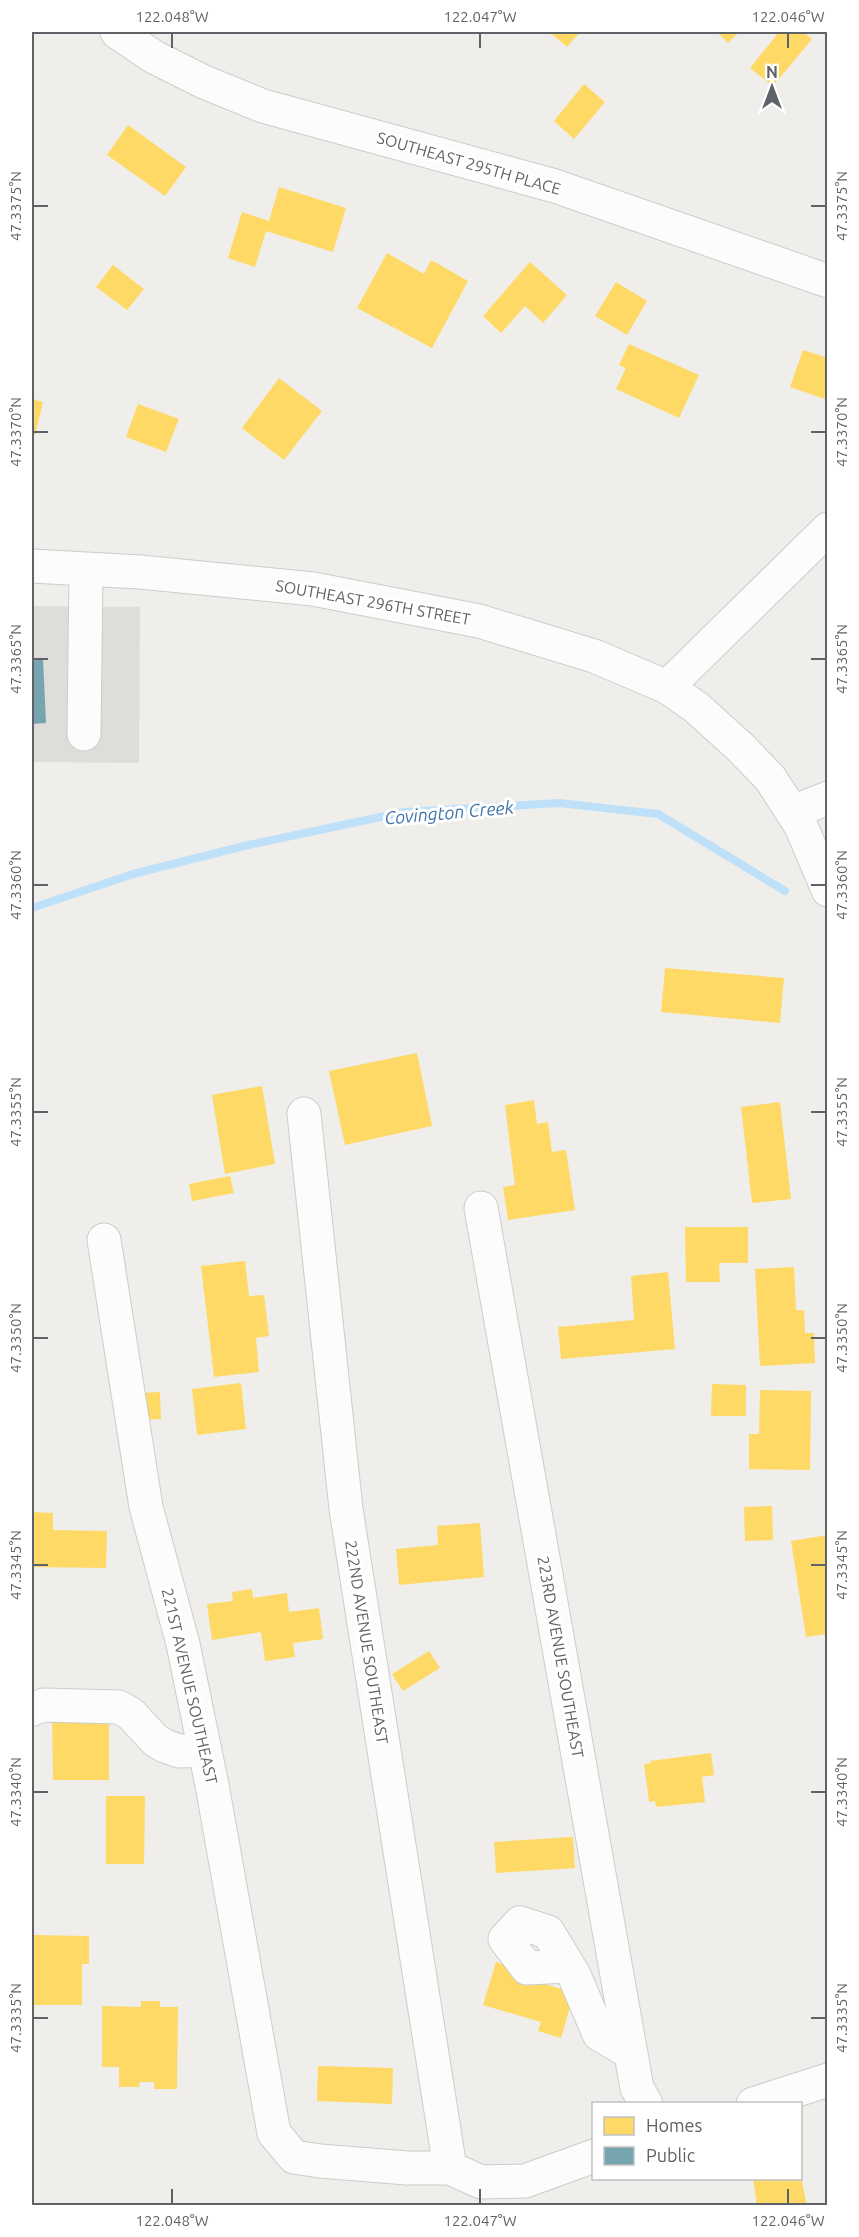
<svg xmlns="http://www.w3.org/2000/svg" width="859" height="2237" font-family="Ubuntu,sans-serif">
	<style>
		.industrial { fill: #dfddda }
		.homes { fill: #ffd966 }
		.public { fill: #76a5af }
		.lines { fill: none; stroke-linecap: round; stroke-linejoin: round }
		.stream { stroke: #bfe0f9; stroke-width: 8 }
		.minor-casing { stroke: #cbcccc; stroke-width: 35 }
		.minor { stroke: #fdfcfc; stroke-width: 33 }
		.ticks { fill: none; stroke: #5f6368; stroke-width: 2 }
		.labels { text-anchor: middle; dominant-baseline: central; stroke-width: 6; stroke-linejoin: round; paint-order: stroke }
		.street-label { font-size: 16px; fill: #5f6368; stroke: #fff }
		.water-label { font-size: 18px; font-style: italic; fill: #4174aa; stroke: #fff }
		.neatline { fill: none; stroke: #5f6368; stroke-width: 2 }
		.ticks-label { font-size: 15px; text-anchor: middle; fill: #5f6368 }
	</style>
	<rect width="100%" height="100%" fill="#efeeea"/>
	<path class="industrial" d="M32,606L140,607L139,763L32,762Z"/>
	<path class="homes" d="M549,32H580L567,47Z
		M717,32H739L728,43Z
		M779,32H803L812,39L773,86L750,68Z
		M584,84L605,102L574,139L554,121Z
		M128,125L186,167L165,196L107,155Z
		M279,187L346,208L333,252L266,231L255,267L228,258L242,212L269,221Z
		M387,253L424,274L431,260L468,281L432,348L357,308Z
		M530,262L567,295L543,323L525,306L501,333L483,316Z
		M113,265L144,289L127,310L96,287Z
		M616,282L647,301L627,335L595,316Z
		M629,344L699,375L679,418L616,389L626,368L619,365Z
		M803,350L828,358V400L790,387Z
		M279,378L322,411L284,460L242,428Z
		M32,399L43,402L35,435L32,434Z
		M138,404L179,419L166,452L126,437Z
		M665,968L784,978L780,1023L661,1012Z
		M417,1053L432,1126L345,1145L329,1071Z
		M262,1086L275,1164L225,1174L212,1095Z
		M534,1100L537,1124L548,1122L552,1152L566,1150L575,1210L508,1220L503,1187L515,1185L505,1105Z
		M780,1102L791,1199L752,1203L741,1107Z
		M230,1176L234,1193L192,1201L189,1184Z
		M685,1227H748V1263H719L720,1282H686Z
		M245,1261L249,1296L264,1295L269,1336L256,1338L259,1372L214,1377L201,1266Z
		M794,1267L796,1310H804L805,1333H814L815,1363L760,1366L755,1269Z
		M668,1272L675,1349L561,1359L558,1327L634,1320L631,1276Z
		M241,1383L246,1429L197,1435L192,1389Z
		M712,1384L746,1385V1416H711Z
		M760,1390L811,1391L810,1470L749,1469V1434H759Z
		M160,1392L161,1419L142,1420L141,1393Z
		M772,1506L773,1540L745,1541L744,1507Z
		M32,1512L53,1513V1530L107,1531L106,1568L32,1567Z
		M480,1523L484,1577L399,1585L396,1549L438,1545L437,1526Z
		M828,1535V1634L806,1637L791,1541Z
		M252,1589L253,1598L287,1593L289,1612L319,1608L323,1639L293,1643L295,1657L265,1661L261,1632L212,1640L207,1604L233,1601L232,1592Z
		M429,1651L440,1668L403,1691L392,1674Z
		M109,1715V1780H53L52,1716Z
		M711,1753L714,1775L702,1777L705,1802L656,1807L655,1801L649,1802L644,1764L651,1763L650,1761Z
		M106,1796H145L144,1864H106Z
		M573,1837L575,1868L496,1873L494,1842Z
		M34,1935L89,1936V1964H82V2005H33Z
		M496,1962L521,1970L519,1976L574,1993L561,2038L538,2031L541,2022L483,2005Z
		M141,2001H160V2007H178L177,2089H154V2082H140L139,2087H119V2067H102V2006L141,2007Z
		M318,2066L393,2068L392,2104L317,2101Z
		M800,2172L807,2206H757L753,2178H800Z"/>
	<path class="public" d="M43,659L46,723L32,724V660Z"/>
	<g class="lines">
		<path class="stream" d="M32,908L133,874L244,846L404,812L559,803L658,814L785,891"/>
		<g class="minor-casing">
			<path id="minor" d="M117,32L154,57L204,82L263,106L555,186L828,281
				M32,566L140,572L313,589L479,621L594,656L667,687L697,708L740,747L770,778L801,826L828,890
				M667,687L828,529
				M84,734L86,569
				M793,812L828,798
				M304,1114L346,1509L450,2168
				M481,1208L637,2088L646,2104
				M104,1240L146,1507L183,1644L212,1785L274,2133L294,2157L320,2161L407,2168H450L481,2182L525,2181L594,2156
				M32,1709L44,1705L119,1707L131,1714L155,1740L165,1746L179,1751L205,1750
				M568,1966L527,1968L505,1939L520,1923L548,1932L574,1975L599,2034L631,2053
				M753,2104L828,2080"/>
		</g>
		<use href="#minor" class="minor"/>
	</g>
	<path class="ticks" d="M172,33V48M480,33V48M788,33V48M33,206H48M811,206H826M33,432H48M811,432H826M33,659H48M811,659H826M33,885H48M811,885H826M33,1112H48M811,1112H826M33,1338H48M811,1338H826M33,1565H48M811,1565H826M33,1792H48M811,1792H826M33,2018H48M811,2018H826M172,2189V2204M480,2189V2204M788,2189V2204"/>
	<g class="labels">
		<g class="street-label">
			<text transform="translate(469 163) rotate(16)">SOUTHEAST 295TH PLACE</text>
			<text transform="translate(373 602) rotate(10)">SOUTHEAST 296TH STREET</text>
			<text transform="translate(367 1642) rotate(81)">222ND AVENUE SOUTHEAST</text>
			<text transform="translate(561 1657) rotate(80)">223RD AVENUE SOUTHEAST</text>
			<text transform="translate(190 1686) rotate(77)">221ST AVENUE SOUTHEAST</text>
		</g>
		<g class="water-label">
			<text transform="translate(449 812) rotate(-5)">Covington Creek</text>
		</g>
	</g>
	<rect width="859" height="2237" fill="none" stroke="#ffffff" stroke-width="66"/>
	<rect x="592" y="2102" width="210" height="78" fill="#ffffff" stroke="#bfc1c3" stroke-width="1.5"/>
	<rect x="604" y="2117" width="30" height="18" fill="#ffd966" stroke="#bfc1c3" stroke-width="1.5"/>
	<text x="646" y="2132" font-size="18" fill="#5f6368">Homes</text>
	<rect x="604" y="2147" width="30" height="18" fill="#76a5af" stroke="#bfc1c3" stroke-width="1.5"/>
	<text x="646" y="2162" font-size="18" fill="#5f6368">Public</text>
	<g transform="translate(772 87)" stroke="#ffffff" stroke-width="4.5" paint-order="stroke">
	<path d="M0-4.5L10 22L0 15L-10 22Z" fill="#5f6368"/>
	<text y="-9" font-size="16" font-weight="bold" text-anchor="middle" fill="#5f6368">N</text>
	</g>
	<rect x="33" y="33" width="793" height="2171" class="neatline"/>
	<g class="ticks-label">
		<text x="172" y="22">122.048°W</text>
		<text x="480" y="22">122.047°W</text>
		<text x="788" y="22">122.046°W</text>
		<text transform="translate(16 206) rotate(-90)" y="5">47.3375°N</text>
		<text transform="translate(842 206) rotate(-90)" y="5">47.3375°N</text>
		<text transform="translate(16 432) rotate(-90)" y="5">47.3370°N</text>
		<text transform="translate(842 432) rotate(-90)" y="5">47.3370°N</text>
		<text transform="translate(16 659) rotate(-90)" y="5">47.3365°N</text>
		<text transform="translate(842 659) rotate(-90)" y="5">47.3365°N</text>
		<text transform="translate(16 885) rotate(-90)" y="5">47.3360°N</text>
		<text transform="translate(842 885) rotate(-90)" y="5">47.3360°N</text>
		<text transform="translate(16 1112) rotate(-90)" y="5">47.3355°N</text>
		<text transform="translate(842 1112) rotate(-90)" y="5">47.3355°N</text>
		<text transform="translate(16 1338) rotate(-90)" y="5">47.3350°N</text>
		<text transform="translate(842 1338) rotate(-90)" y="5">47.3350°N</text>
		<text transform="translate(16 1565) rotate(-90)" y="5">47.3345°N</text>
		<text transform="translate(842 1565) rotate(-90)" y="5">47.3345°N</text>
		<text transform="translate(16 1792) rotate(-90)" y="5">47.3340°N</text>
		<text transform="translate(842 1792) rotate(-90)" y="5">47.3340°N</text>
		<text transform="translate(16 2018) rotate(-90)" y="5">47.3335°N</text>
		<text transform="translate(842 2018) rotate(-90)" y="5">47.3335°N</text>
		<text x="172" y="2226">122.048°W</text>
		<text x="480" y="2226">122.047°W</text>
		<text x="788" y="2226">122.046°W</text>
	</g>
</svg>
